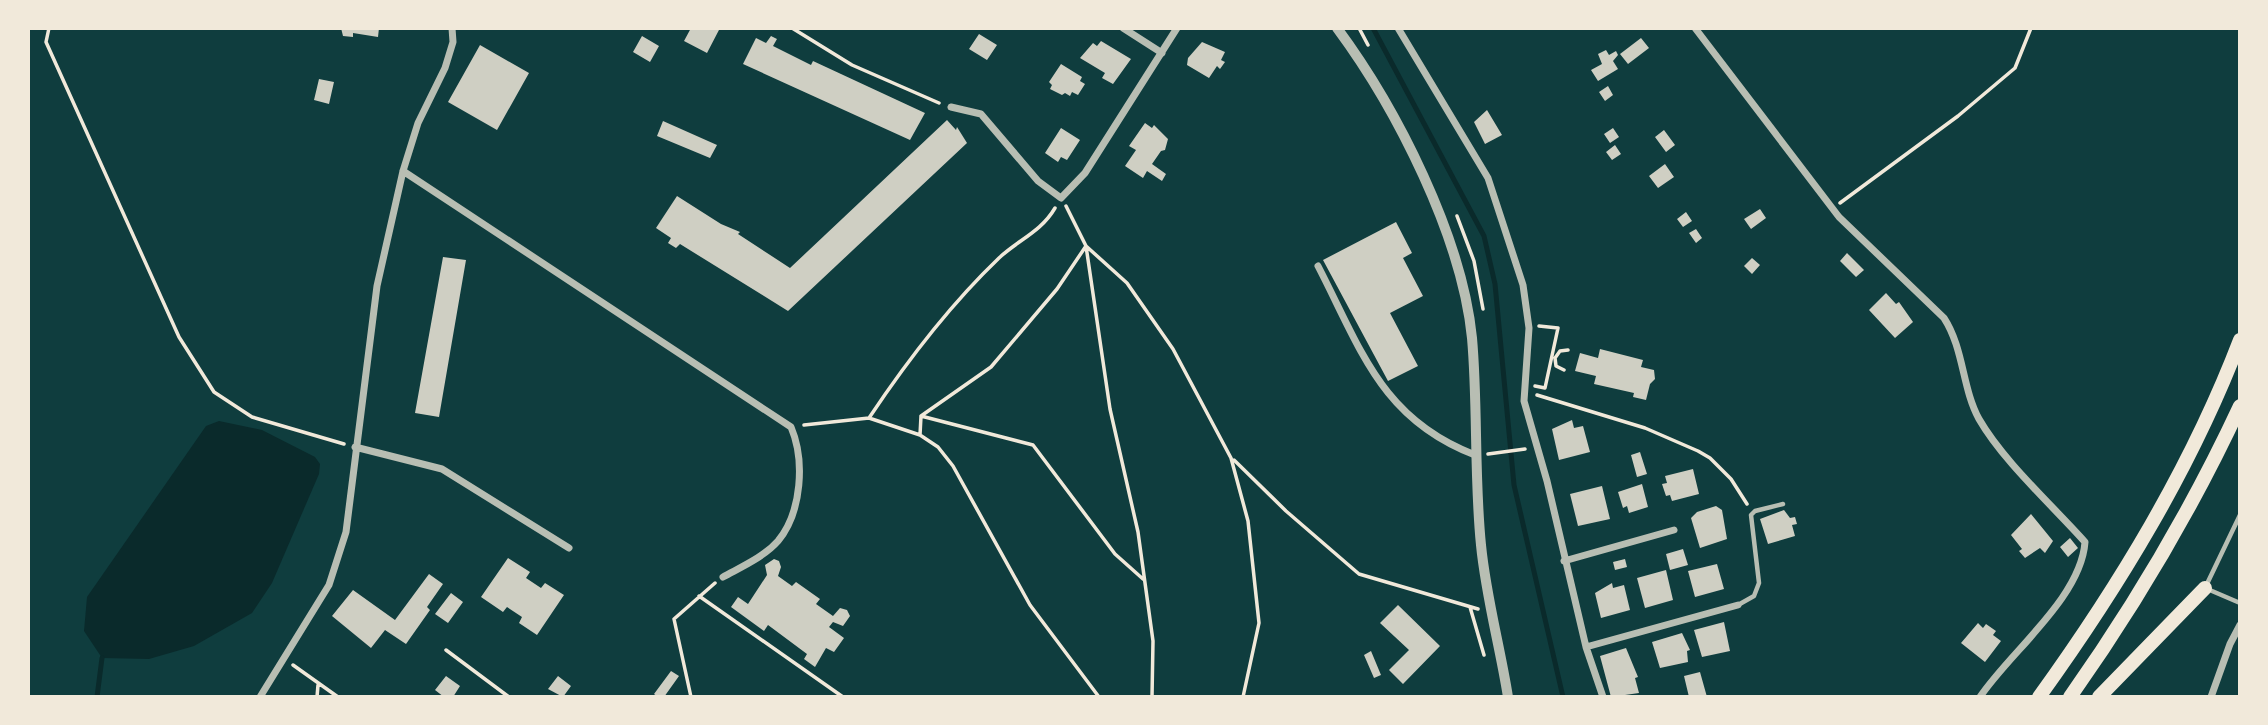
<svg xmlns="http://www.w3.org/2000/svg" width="2268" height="725" font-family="'Work Sans',sans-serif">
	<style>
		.water { fill: #0a2a2b }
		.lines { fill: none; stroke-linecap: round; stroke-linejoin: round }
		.stream { stroke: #0a2a2b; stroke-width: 5 }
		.building { fill: #cfcfc3 }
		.path { stroke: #f1e9da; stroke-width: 3.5 }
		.service { stroke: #b8beb3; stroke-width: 4.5 }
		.minor { stroke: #b8beb3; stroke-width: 7 }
		.tertiary { stroke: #b8beb3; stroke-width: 10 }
		.trunk { stroke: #f1e9da; stroke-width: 14 }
	</style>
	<rect width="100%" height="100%" fill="#0f3d3e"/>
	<path class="water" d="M219,421L262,430L315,457L320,464L319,474L272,583L252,613L194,646L149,659L102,658L84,631L87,597L206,426Z"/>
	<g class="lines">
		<path class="stream" d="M1373,28L1484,236L1495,284L1514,485L1563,697
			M97,697L102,658"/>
	</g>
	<path class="building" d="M341,28H379L378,37L353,33V37L343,36Z
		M691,28H720L707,53L684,41Z
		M979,34L997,45L987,60L969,49Z
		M642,36L659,46L650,62L633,52Z
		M771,36L777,39L773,46L811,65L813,61L925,113L910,140L743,64L756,38L766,43Z
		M1641,38L1649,48L1628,64L1620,54Z
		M1101,41L1131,59L1113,84L1102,78L1105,73L1080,58L1093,43L1097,46Z
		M1202,42L1225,52L1221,60L1225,62L1220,69L1217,66L1209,78L1187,65L1188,58Z
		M480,45L529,73L497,130L448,102Z
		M1606,50L1609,55L1616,51L1618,55L1613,61L1618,69L1598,81L1591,70L1602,64L1598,54Z
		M1061,64L1082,77L1080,81L1085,84L1078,95L1072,92L1070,96L1065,93L1062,95L1050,89L1052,85L1049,82Z
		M319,79L334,82L329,104L314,100Z
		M1608,86L1613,95L1605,101L1599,92Z
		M1487,110L1502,135L1485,144L1474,122Z
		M947,120L956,130L957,127L967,143L788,311L680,244L676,248L668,243L671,238L656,228L677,196L721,224L740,232L738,234L790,268Z
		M663,121L717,145L710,158L657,136Z
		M1145,123L1152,128L1154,125L1168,139L1165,150L1161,151L1152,164L1166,174L1162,181L1147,171L1143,178L1125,166L1136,150L1129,146Z
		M1061,128L1080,140L1067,160L1061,157L1058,162L1045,153Z
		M1613,128L1619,137L1610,143L1604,134Z
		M1664,130L1675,145L1666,152L1655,137Z
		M1615,145L1621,154L1612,160L1606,152Z
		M1665,164L1674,177L1658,188L1649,176Z
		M1760,209L1766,218L1751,229L1744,219Z
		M1686,212L1692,221L1683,227L1677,219Z
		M1396,222L1412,253L1403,258L1423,296L1390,313L1418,366L1388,381L1323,260Z
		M1696,229L1702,238L1696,243L1689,233Z
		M1847,253L1864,270L1856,277L1840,261Z
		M443,257L466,260L439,417L415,413Z
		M1752,258L1760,265L1752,274L1744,266Z
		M1886,293L1896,304L1899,302L1913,322L1895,338L1869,310Z
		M1600,349L1643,360L1641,367L1654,370L1655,379L1650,384L1646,400L1633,397L1634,393L1594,384L1596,376L1575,371L1580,353L1598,358Z
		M1572,420L1574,428L1583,426L1590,452L1559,460L1552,429Z
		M1640,452L1647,474L1637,477L1631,455Z
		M1693,469L1699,494L1672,501L1670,495L1666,496L1662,484L1667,483L1665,476Z
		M1642,484L1648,507L1629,513L1627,506L1623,508L1618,492Z
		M1602,486L1610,519L1578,526L1570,494Z
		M1716,506L1722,510L1727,539L1700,548L1691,518L1697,512Z
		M1784,510L1790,518L1795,517L1797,524L1792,525L1795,536L1768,544L1760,519Z
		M2031,514L2053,541L2045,553L2040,548L2025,558L2019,551L2022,549L2011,535Z
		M2070,538L2078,548L2068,557L2060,547Z
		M1683,549L1688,565L1670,570L1666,554Z
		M508,558L530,572L526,578L541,588L545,583L564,595L537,635L519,623L522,617L507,607L503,612L481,597Z
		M774,559L779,561L781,567L778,576L792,586L796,582L820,599L816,604L833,616L840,608L847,610L850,616L843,626L833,622L829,627L844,638L834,652L826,648L815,667L804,659L807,654L768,625L764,631L731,607L738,597L748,604L767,575L765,565Z
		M1625,559L1627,567L1615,570L1613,562Z
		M1717,564L1724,589L1695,597L1688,571Z
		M1666,570L1673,600L1645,608L1637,578Z
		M429,574L443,584L427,607L430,610L406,644L385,630L371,648L332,616L353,590L395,620Z
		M1612,583L1613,588L1624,585L1630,610L1601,618L1595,593Z
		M451,593L463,602L448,623L435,614Z
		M1398,605L1440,646L1403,684L1389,670L1409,650L1380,623Z
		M1724,622L1730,651L1702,657L1694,630Z
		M1978,623L1983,628L1986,624L1996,631L1993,635L2001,641L1985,662L1961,643Z
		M1682,633L1690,650L1687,651L1688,662L1660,668L1652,642Z
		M1626,648L1638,677L1635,678L1639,693L1611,697L1600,656Z
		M1371,651L1381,675L1374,678L1364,655Z
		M671,671L679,676L664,697H658L654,694Z
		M1700,672L1707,697H1689L1684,676Z
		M446,676L460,686L453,697H444L435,690Z
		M558,676L571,686L563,697L548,689Z"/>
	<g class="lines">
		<path class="path" d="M49,28L46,42L179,337L214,392L252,417L344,444
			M792,28L852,65L939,103
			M1359,28L1368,45
			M1840,203L1958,116L2015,68L2031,28
			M1066,206L1086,246L1110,409L1138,532L1153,641L1152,697
			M1457,216L1474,261L1483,309
			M1564,370L1556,366L1555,358L1560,351L1568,350
			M1535,386L1545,388L1558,328L1539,326
			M1537,395L1645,428L1698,451L1710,458L1731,479L1747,504
			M921,416L991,367L1057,289L1086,246L1127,283L1173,349L1231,458L1248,521L1259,623L1243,697
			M869,418C905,364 952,303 999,258C1018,240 1041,232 1055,208
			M804,425L869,418L920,435L921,416L1033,445L1115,554L1143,579
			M920,435L938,447L953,466L1030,605L1099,697
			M1488,454L1525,449
			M1234,460L1286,511L1359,574L1478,609
			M699,596L843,697
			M1470,607L1484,655
			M446,650L509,697
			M293,665L338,697
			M317,697L318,685
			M691,697L674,619L715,583"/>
		<path class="service" d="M2240,515L2205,588L2240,603
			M1738,605L1754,596L1759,583L1751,515L1755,511L1783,504"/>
		<path class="minor" d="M1123,28L1162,53
			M1398,28L1488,178L1523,285L1529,328L1524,401L1547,481L1586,647L1603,697
			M1695,28L1839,217L1944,318C1964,349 1962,388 1979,419C2003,461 2053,506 2085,542C2081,598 2010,652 1980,697
			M951,107L981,114L1038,181L1061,198L1085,173L1177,28
			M403,171L791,427C805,460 802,512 778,541C764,557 741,567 723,577
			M1318,266C1361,349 1381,419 1475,455
			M355,447L442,469L569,548
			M1564,561L1674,530
			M1586,647L1738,605
			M260,697L329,585L346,532L377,286L403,171L418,123L445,68L453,42L452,28
			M2211,697L2230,644L2240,625"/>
		<path class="tertiary" d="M1337,28C1397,109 1462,237 1472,338C1478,406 1474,476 1481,545C1486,597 1500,646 1508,697"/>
		<path class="trunk" d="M2039,697C2119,586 2191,468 2240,340
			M2070,697C2135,605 2192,509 2240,406
			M2099,697L2205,588"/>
	</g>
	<rect width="2268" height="725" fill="none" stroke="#f1e9da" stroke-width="60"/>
</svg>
